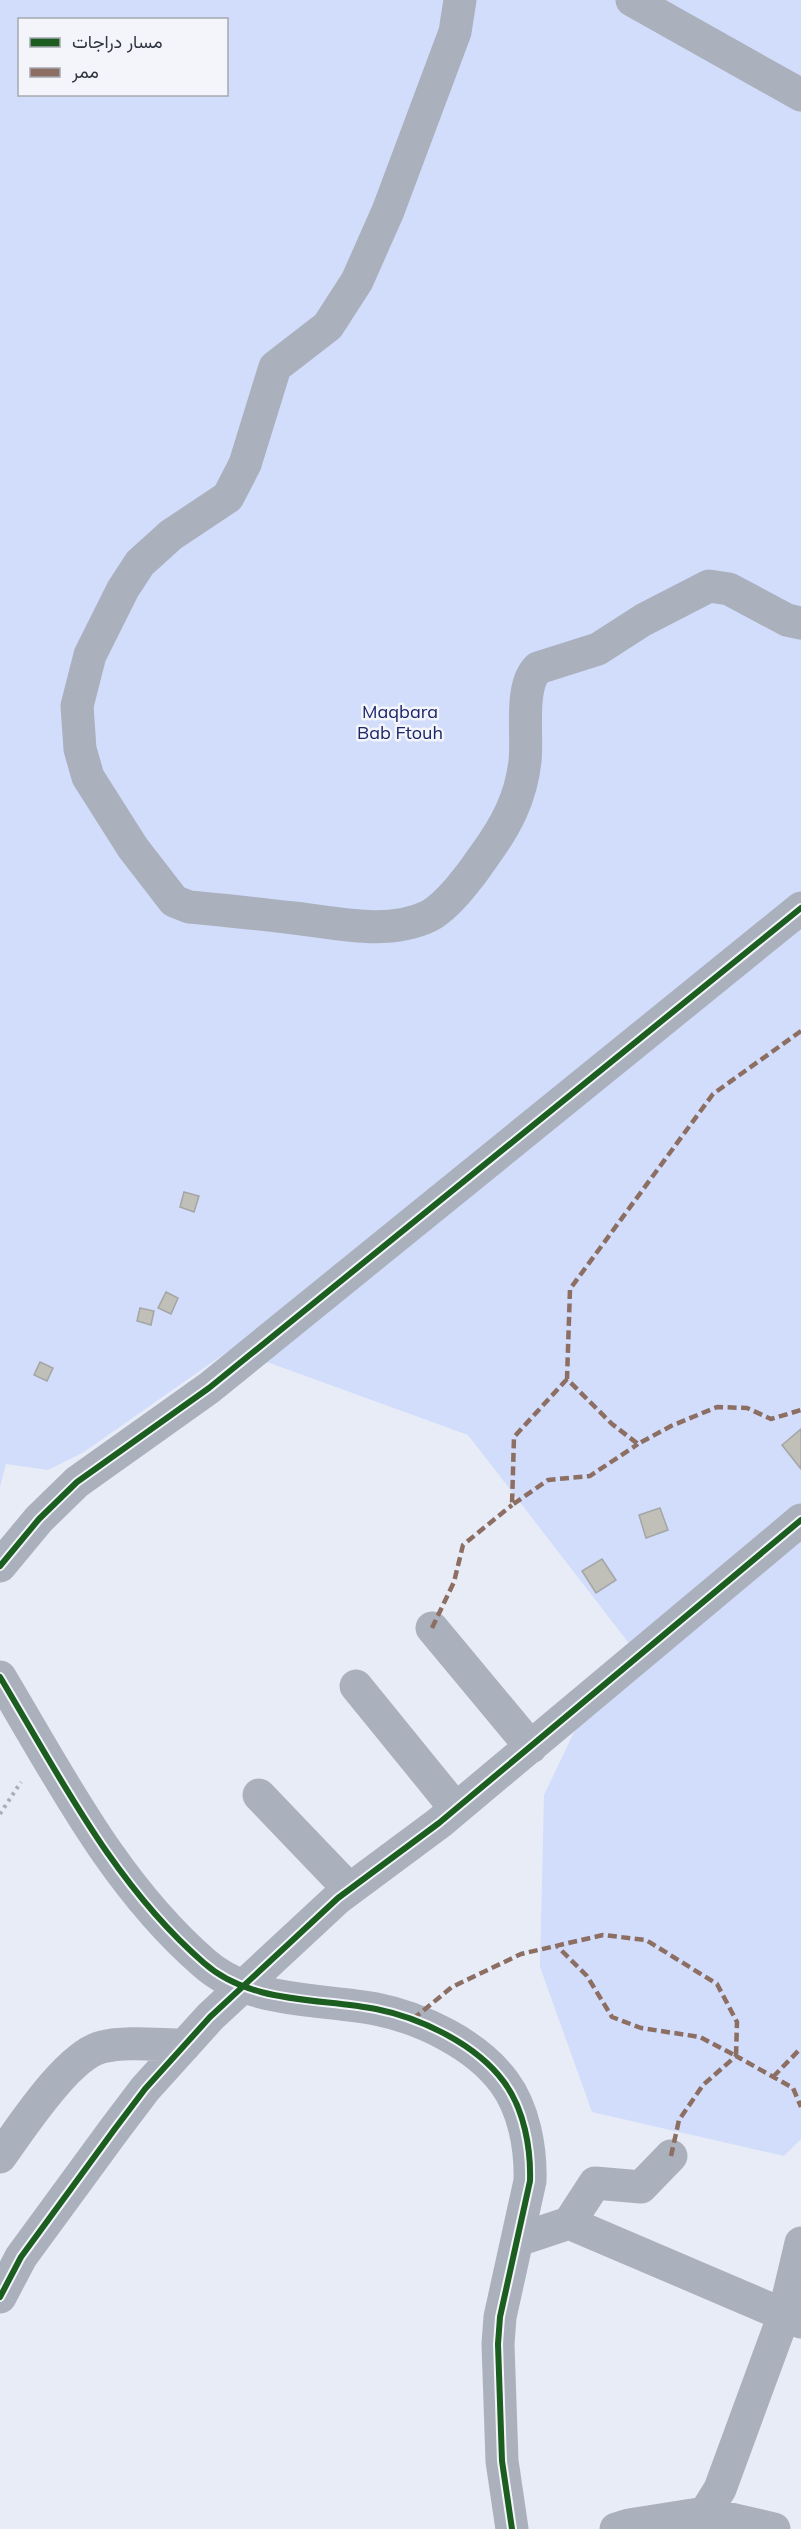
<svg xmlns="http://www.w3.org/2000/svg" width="801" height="2529" font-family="Mulish,Vazirmatn,sans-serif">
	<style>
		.green { fill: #d2ddfb; fill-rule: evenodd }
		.building { fill: #c0bfb8; stroke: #a4a5a5; stroke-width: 1.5 }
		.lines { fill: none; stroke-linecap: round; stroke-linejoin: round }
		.path { stroke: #aaadb9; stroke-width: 4; stroke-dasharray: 3 4.5; stroke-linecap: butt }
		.minor { stroke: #abb0bd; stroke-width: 33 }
		.quiet { stroke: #8d6e63; stroke-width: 4.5; stroke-dasharray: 9 4.5; stroke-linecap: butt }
		.cycleway-casing { stroke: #f3f5fb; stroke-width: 10 }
		.cycleway { stroke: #1b5e20; stroke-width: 6 }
		.labels { text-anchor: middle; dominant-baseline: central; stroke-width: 5; stroke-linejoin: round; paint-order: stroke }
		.park-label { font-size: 18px; fill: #1c2669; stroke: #f3f5fb }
	</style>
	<rect width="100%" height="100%" fill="#e7ecf7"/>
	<path class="green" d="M0,0H801V2139L784,2156L592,2112L540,1967L544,1795L578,1724L648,1668L468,1435L231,1349L84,1452L48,1470L6,1464L0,1487ZM20,20H226V94H20Z"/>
	<path class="building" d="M184,1192L199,1196L194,1212L180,1207Z
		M166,1292L178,1298L171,1314L158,1308Z
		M140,1308L154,1311L151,1325L137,1321Z
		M40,1362L53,1368L47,1381L34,1375Z
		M801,1429V1469L782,1445Z
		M660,1508L668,1530L646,1538L639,1515Z
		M602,1559L616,1580L596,1593L582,1571Z"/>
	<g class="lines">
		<path class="path" d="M0,1814L21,1782"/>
		<path class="minor" d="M460,0L455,32L388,211L357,281L328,326L275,367L245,464L228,497L171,535L140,563L123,589L90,655L77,706L80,749L88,777L133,848L174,901L189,907C224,910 259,914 294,918C337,923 388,936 429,916C448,906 472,874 484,856C506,826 521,798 525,761C528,735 519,686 538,668L598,649L643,620L709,586L729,589L787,620L801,623
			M632,0L801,95
			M0,1566L39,1519L77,1482L209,1388L801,908
			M432,1628L531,1747
			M0,1677C60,1777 114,1885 204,1963C250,2004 319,1998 376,2009C421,2018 476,2044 504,2082C524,2109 531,2148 530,2181L500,2317L498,2344L502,2461L512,2529
			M356,1686L456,1809
			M259,1795L349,1889
			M0,2157C21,2128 68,2055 102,2047C126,2041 160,2045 185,2045
			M569,2223L801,2322
			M518,2240L569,2223L595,2183L641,2187L671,2156
			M0,2297L21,2257L114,2130L145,2089L210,2017L338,1898L439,1823L801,1520
			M705,2513L720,2489L784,2315L801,2243
			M616,2529L629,2525L705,2513L774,2529"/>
		<path class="quiet" d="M801,1031L713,1094L570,1289L567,1379L612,1424L638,1444L671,1426L717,1407L747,1408L771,1419L801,1410
			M567,1379L514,1437L512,1505L548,1480L590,1476L638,1444
			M432,1628L454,1582L463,1545L512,1505
			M413,2019L452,1987L521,1954L603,1935L646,1940L717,1984L737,2022L736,2056L700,2037L641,2028L612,2017L587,1976L557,1946
			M773,2077L801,2048
			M671,2156L679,2120L703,2085L736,2056L793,2088L801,2107"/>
		<g class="cycleway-casing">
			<path id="cycleway" d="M0,1566L39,1519L77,1482L209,1388L801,908
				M0,1677C60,1777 114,1885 204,1963C250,2004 319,1998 376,2009C421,2018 476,2044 504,2082C524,2109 531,2148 530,2181L500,2317L498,2344L502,2461L512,2529
				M0,2297L21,2257L114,2130L145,2089L210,2017L338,1898L439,1823L801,1520"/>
		</g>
		<use href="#cycleway" class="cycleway"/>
	</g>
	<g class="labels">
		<g class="park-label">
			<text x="400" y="711">Maqbara<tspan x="400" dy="21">Bab Ftouh</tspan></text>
		</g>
	</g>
	<rect x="18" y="18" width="210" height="78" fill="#f3f5fb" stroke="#a5a8b0" stroke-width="1.5"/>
	<rect x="30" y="38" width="30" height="9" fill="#1b5e20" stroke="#a5a8b0" stroke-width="1.5"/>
	<text x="72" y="48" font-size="18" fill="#31353f">مسار دراجات</text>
	<rect x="30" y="68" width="30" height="9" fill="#8d6e63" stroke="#a5a8b0" stroke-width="1.5"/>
	<text x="72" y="78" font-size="18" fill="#31353f">ممر</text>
</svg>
